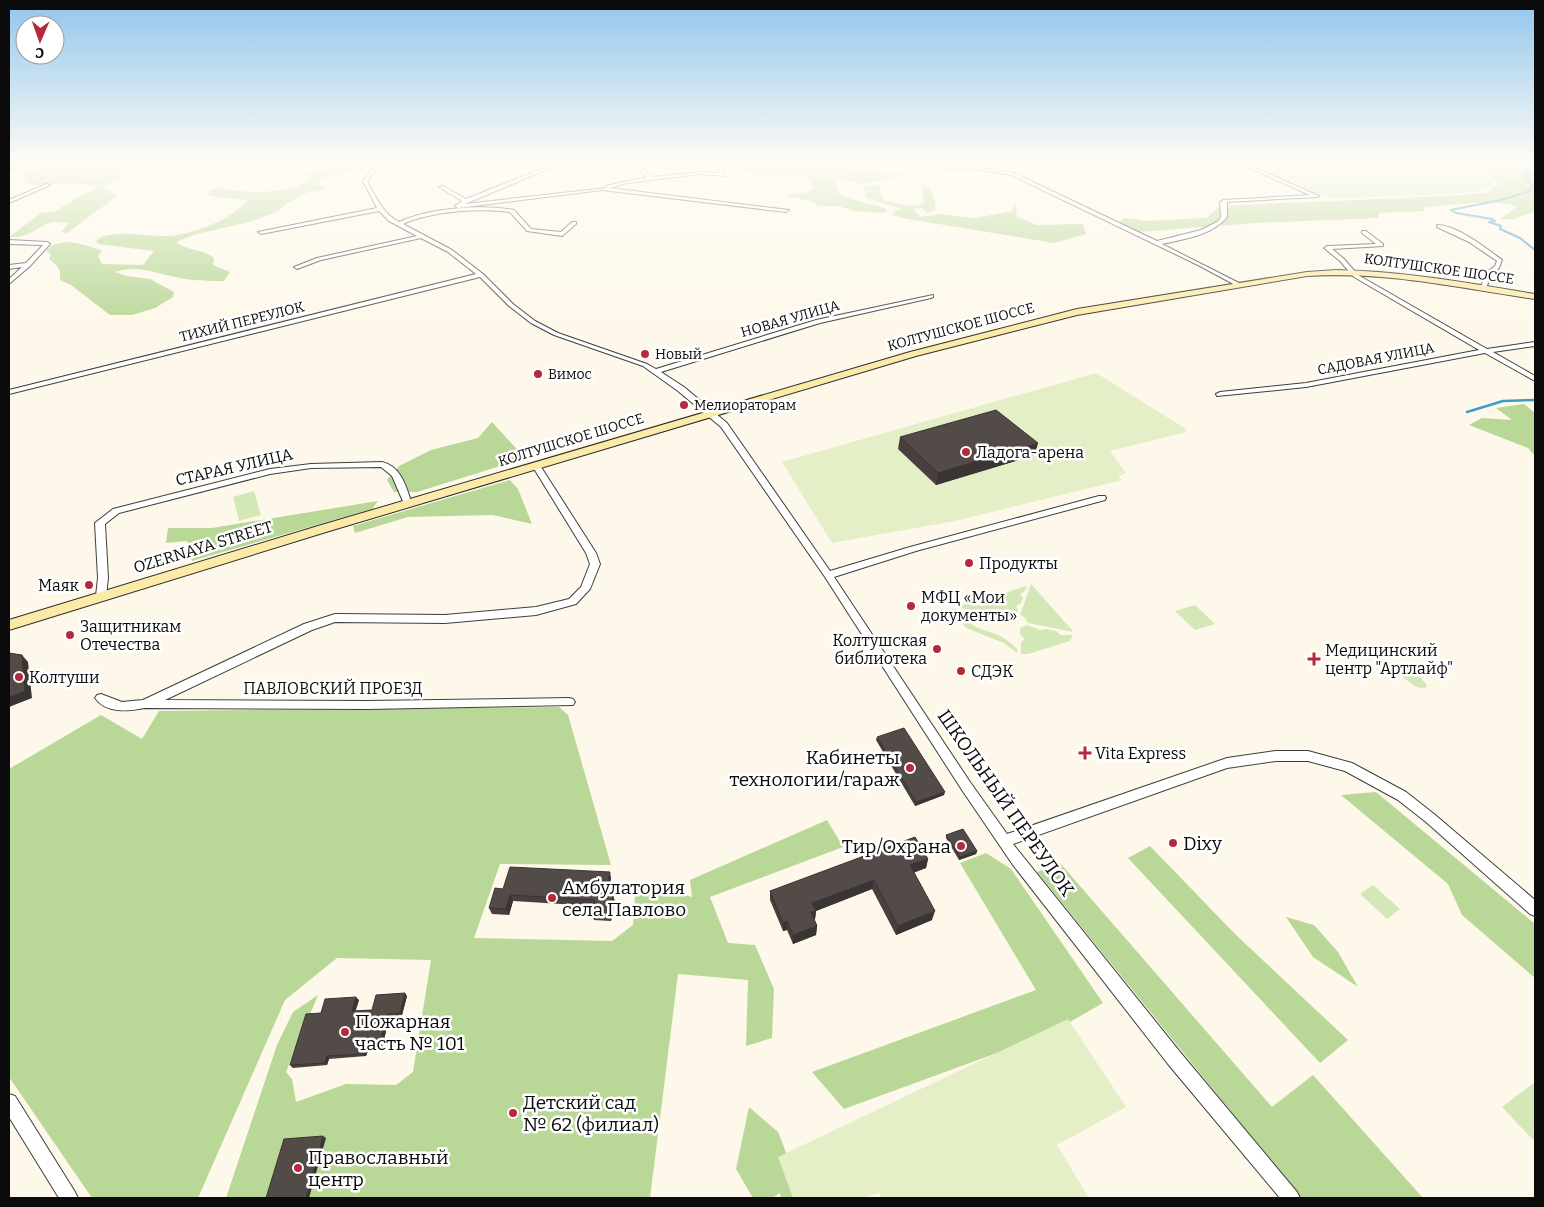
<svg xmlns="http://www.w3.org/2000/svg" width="1544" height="1207" font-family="Bitter,serif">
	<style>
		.green { fill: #d4e7b6 }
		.forest { fill: #b9d796 }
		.pitch { fill: #e4eec7 }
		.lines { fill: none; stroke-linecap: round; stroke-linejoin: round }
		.stream-far1 { stroke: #3b9dc8; stroke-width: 2 }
		.stream { stroke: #3b9dc8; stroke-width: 2.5 }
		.minor-casing { stroke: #3e3e3e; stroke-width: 2 }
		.secondary-casing { stroke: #2d2d2d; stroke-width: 2 }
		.minor { fill: #fff; fill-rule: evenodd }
		.secondary { fill: #fceba8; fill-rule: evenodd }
		.wall { fill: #47403e }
		.shaded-wall { fill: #3a3432 }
		.building { fill: #534b48; stroke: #3a3432 }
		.poi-dot { fill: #b5293d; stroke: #fff; stroke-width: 2 }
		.labels { text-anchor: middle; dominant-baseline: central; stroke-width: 5; stroke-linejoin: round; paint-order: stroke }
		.far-street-label { font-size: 14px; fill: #0b0b0b; stroke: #fff }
		.far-poi-label { font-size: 14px; fill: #0b0b0b; stroke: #fff; text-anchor: start }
		.poi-label { font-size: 16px; fill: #0b0b0b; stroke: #fff; text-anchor: start }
		.street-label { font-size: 16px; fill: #0b0b0b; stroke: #fff }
		.near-poi-label { font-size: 19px; fill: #0b0b0b; stroke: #fff; text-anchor: start }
		.near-street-label { font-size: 19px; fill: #0b0b0b; stroke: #fff }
	</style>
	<rect width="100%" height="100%" fill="#fef8ea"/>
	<path class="green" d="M1246,163H1457L1481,170L1487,180L1493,182L1491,187L1478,192L1332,199Z
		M254,491L261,515L239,521L233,497Z
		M1031,584L1072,630L1073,632L1028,623L1024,617L1020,615Z
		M1027,586L1025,591L1020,594L1023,598L1021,603L1016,606L1018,610L1017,614L1011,615L1008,618L1002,614C993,614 987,614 979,609L973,610L956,607Z
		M1195,605L1215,624L1195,630L1175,611Z
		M951,608L960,610C966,627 983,629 998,635C1005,638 1011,643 1017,649V653L1004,643L966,628Z
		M1027,625L1040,630L1046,629L1056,631L1061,635H1073L1070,641L1028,654H1021V642L1025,639L1020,634V628Z
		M1410,666L1427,685L1425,688C1414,689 1407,680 1399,673Z
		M1373,885L1400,909L1387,919L1360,894Z
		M1535,1082V1142L1502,1107Z"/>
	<path class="forest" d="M61,163H139L131,167L133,169L120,175L123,179L108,183L102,188L110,190V193L117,195L116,197L67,233L61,232L69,223C63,223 54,221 49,223C35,229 25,239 9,237L41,213L56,211L81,195L100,187L73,183L37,185L24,183L26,179L22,174Z
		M789,163H838L854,171L912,174L862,184L837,179L835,184L839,193C853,203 871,202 887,209L885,213L853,211L839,206H819L811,201L801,200L799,198L785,196C795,191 807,196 814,188L807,176H773L742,172L744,168L783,167L792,165Z
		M1464,163H1532L1535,165V211L1514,219H1500L1517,207C1499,198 1446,206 1424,207L1425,211L1379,213L1378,218L1256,223L1139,232L1119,222L1125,218L1146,221L1206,218L1221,206L1447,196L1486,193L1499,184L1484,171Z
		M346,165H361L364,169L319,179L320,186L326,189L306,193L284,205L277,212L249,222L193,235L176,242C189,252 202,248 214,258L213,265L230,272L224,281C209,281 194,281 180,278C159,274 136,264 115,272L127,276L150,279L174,292L173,297L155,308L132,315H110L71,285L60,280C61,269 58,266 49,259L51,254L46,251C61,235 85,245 102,251L98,256L102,264L143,265L154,251L98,244L96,241C107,228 151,237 168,236C191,235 234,219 247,200L208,196L210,190L222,187L228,190C249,192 293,195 309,179L306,173Z
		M879,185L884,201C897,201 912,211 924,202L922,186L930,188L935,202V210L928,213L922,208L913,209L921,217L939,214L976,218L1012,211L1015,202L1017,217L1037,225L1083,224L1086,234L1054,243L908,219L892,215L895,211L901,209L866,198L864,186Z
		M1524,404L1535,413V456L1528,448L1469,425L1482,418L1512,420L1496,408Z
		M492,422L523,456V459L417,492H394L387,480L399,466L431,450L478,438Z
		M510,480L518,489L532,524L493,515L408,517L355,533L353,526Z
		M378,501L372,509L192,561L187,541L166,543L168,528H212Z
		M559,707L568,715L611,865L500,864L474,938L612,941L633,925L636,882L692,897L690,880L827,820L843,847L710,897L728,943L755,945L774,989L772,1038L746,1046L748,980L678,974L650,1198H226L277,1045L293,1012L318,995L286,1072L292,1079L296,1102L346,1084L396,1085L413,1072L431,960L337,958L285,1000L198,1198H92L9,1077V769L101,715L142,739L159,711Z
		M1376,792L1535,924V978L1462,915L1448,884L1341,795Z
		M1150,846L1236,935L1348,1040L1320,1063L1128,858Z
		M986,853L1011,869L1103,1003L1049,1034L844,1109L812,1072L1036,990L960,863Z
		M1060,863L1272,1107L1313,1075L1423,1198H1301L1037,872Z
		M1286,917L1314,925L1338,952L1358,987L1313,957Z
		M749,1107L778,1132L804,1198H781L780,1193L772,1198H753L736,1169Z"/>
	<path class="pitch" d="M1096,373L1186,429V432L1110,451L1126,473L1118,477L1122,480L955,521L832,543L782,462Z
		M1068,1019L1126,1107L1057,1145L1089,1198H881L879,1192L866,1198H793L778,1157Z"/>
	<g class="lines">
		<path class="stream-far1" d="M1451,210L1501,200L1530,191L1533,185L1526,180L1531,179L1524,177L1525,175H1535L1526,173L1529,170L1522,163
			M1451,210L1456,213L1492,219L1495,221L1489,222L1501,226L1500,229L1520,238L1535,250"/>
		<path class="stream" d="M1467,412L1503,401L1535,400"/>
		<g class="minor-casing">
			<path id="minor" d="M378,163H382L367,181C376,197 383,214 399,222C429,208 482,204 514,210L531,229L561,232L572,222H576V224L562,236L527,231L510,212C480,208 432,211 403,224L452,250L483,274L513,304L535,321L558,333L647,364L656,369L816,320L933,295V297L931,298L820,323L661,372L684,387L727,423L830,571L910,547L1099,496H1105L1106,498L1105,500L916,551L834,577L970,782L1007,834L1227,758L1276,751H1308L1352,763L1406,792L1434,814L1535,900V916L1530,914L1426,822L1398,800L1345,771L1308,761H1276L1227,768L1013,844L1180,1052L1297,1192L1300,1198H1280L1168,1064L1013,865L962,790L825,577L721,427L678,391L643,366L554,335L531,323L509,306L480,277L9,394V390L476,274L448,252L421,238L321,260L297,269L294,267L317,258L417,236L389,221L379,211L261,234L258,232L377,208L363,181Z
				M449,163H456L447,166L445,165Z
				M556,163H562L465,204L606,188V186L627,181L647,178L631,163H636L652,177L701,172L720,173L717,166L711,163H717L721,165L725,176L701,174L627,183L609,188L789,210L786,212L602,190L458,208L455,206L462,201L439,187L443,186L466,199Z
				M938,163H943L949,167H974L1014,173L1157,241L1201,230L1217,222L1221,217L1220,202L1224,200L1310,195L1238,163H1244L1319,196L1317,197L1227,202V217C1211,236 1184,239 1162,244L1241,284V286L1239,287L1198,265L1011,175L974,169H948Z
				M46,184L50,185L9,203V200Z
				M1437,225C1457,225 1486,248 1502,260L1499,268L1492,274L1485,290L1480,289L1486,273L1495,266L1497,261L1469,242L1437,227Z
				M1362,231H1366L1383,244V246L1332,249L1344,259L1358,275L1487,349L1535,342V346L1493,352L1535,376V381L1485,353L1306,387L1217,396L1216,394L1220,392L1306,383L1479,350L1354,277L1340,261L1324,248L1327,246L1376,244L1362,233Z
				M9,240L47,242L50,244L30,266L9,284V279L22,267L9,269V265L26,263L43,245L9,244Z
				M382,462C402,467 406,487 412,504L411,506H405L392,476L381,467L311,468L270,474L119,513L105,524L108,578L106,596L101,599L96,596L98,578L95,523L113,509L270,469L311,464Z
				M534,465H537L541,467L596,553L600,564L590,589L576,604L536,615L445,623L335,622L312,630L165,700L367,701L569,698L573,699L575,702L573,705L367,709L145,708C129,711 106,714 95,698L97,695L101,694L122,702L143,700L304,624L335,614L445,615L536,607L569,599L581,587L590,564L586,553L533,467Z
				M9,1094L15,1096L75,1192L78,1198H59L9,1117Z"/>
		</g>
		<g class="secondary-casing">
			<path id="secondary" d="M15,163H23L9,170V166Z
				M1336,270C1403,271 1469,283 1535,294V299C1457,288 1386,271 1307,276L1077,315L916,356L326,532L9,630V620L318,526L910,352L1077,309L1307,272Z"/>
		</g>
		<use href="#minor" class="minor"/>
		<use href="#secondary" class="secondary"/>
	</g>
	<path class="wall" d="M900,437L1035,455L936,485L898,449Z
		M877,737L944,795L915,806L876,740Z
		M946,835L977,851L976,854L959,860L946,838Z
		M928,859L926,868L914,872L932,920L896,935L872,889L816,911L815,919L814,920L817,926L816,935L793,944L787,930L783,931L770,900V891Z
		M611,878L608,895L615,901L611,921L594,920L592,915L594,906L513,901L509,915L492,914L489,908L503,889Z
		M407,996L402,1015L390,1016L382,1047L369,1048L366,1056L329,1059L327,1065L293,1068L290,1065L321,1013L359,1000L355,1011L372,1010Z"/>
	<path class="shaded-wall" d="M1038,443L1035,455L936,485L938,473Z
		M22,655L28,662L32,698L9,707V710V698Z
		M945,792L944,795L915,806L916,802Z
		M977,851L976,854L959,860L960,857Z
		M928,859L926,868L908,875L910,865Z
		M610,872L611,878L606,901L605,895Z
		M874,880L872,889L816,911L815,919L810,921L812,903Z
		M510,895L513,901L509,915L506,909Z
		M613,895L615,901L611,921L609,915Z
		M935,911L932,920L896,935L898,926Z
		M787,921V930L783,931V923Z
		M817,926L816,935L793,944V935Z
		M405,993L407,996L402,1015L400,1013Z
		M356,997L359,1000L355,1013L352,1011Z
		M387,1014L390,1016L382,1047L380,1044Z
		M366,1045L369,1048L366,1056L364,1054Z
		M327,1056L329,1059L327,1065L325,1063Z
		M323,1136L326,1138L309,1198H306Z"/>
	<path class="building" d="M996,410L1038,443L938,473L900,437Z
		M9,653L22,655L25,691L9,698Z
		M904,728L945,792L916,802L877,737Z
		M963,829L977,851L960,857L946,835Z
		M915,837L928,859L910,865L935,911L898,926L874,880L812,903L816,911L811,912L817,926L793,935L787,921L783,923L770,891Z
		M510,867L610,872L605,895H613L609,915H592L595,900L510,895L506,909L489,908L495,888L503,889Z
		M405,993L400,1013L387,1014L380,1044L366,1045L364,1054L327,1056L325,1063L290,1065L306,1014L321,1013L325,999L356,997L352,1011L372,1010L376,995Z
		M323,1136L306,1198H266L284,1139Z"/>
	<linearGradient id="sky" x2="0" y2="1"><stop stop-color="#92c6ec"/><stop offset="0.49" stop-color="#fffcf6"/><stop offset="1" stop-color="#fffcf6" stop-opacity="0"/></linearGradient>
	<rect width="1544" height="332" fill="url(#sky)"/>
	<g class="poi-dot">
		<circle cx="645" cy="354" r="5"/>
		<circle cx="538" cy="374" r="5"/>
		<circle cx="684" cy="405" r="5"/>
		<circle cx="966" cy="452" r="5"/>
		<circle cx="969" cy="563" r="5"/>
		<circle cx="89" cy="585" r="5"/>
		<circle cx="911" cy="606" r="5"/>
		<circle cx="70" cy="635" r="5"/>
		<circle cx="937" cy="649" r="5"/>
		<path d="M1311.5 651.5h5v5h5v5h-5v5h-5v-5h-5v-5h5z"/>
		<circle cx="961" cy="671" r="5"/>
		<circle cx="19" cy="677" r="5"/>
		<path d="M1082.5 745.5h5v5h5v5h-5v5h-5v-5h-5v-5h5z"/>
		<circle cx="910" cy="768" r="5"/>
		<circle cx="1173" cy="843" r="5"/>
		<circle cx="961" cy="846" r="5"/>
		<circle cx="552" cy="898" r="5"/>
		<circle cx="345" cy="1032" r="5"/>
		<circle cx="513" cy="1113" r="5"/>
		<circle cx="298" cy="1168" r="5"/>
	</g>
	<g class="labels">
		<g class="far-street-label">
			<text transform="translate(1439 269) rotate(8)">КОЛТУШСКОЕ ШОССЕ</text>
			<text transform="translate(790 319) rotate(-16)">НОВАЯ УЛИЦА</text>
			<text transform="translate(242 322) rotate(-14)">ТИХИЙ ПЕРЕУЛОК</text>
			<text transform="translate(961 327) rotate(-15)">КОЛТУШСКОЕ ШОССЕ</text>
			<text transform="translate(1376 359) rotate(-11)">САДОВАЯ УЛИЦА</text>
			<text transform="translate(571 440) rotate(-17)">КОЛТУШСКОЕ ШОССЕ</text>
		</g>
		<g class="far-poi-label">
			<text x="655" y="354">Новый</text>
			<text x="548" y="374">Вимос</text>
			<text x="694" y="405">Мелиораторам</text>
		</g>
		<g class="poi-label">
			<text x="976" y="452">Ладога-арена</text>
			<text x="979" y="563">Продукты</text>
			<text x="79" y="585" text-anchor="end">Маяк</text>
			<text x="921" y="597">МФЦ «Мои<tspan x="921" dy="18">документы»</tspan></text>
			<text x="80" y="626">Защитникам<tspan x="80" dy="18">Отечества</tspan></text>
			<text x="927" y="640" text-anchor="end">Колтушская<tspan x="927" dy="18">библиотека</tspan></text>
			<text x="1325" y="650">Медицинский<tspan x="1325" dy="18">центр "Артлайф"</tspan></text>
			<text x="971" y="671">СДЭК</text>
			<text x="29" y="677">Колтуши</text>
			<text x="1095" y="753">Vita Express</text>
		</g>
		<g class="street-label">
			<text transform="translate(234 467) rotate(-13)">СТАРАЯ УЛИЦА</text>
			<text transform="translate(203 547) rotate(-17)">OZERNAYA STREET</text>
			<text x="333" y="688">ПАВЛОВСКИЙ ПРОЕЗД</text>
		</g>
		<g class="near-poi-label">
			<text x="900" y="757" text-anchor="end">Кабинеты<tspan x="900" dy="22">технологии/гараж</tspan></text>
			<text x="1183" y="843">Dixy</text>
			<text x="951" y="846" text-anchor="end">Тир/Охрана</text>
			<text x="562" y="887">Амбулатория<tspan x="562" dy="22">села Павлово</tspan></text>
			<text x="355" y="1021">Пожарная<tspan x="355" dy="22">часть № 101</tspan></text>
			<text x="523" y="1102">Детский сад<tspan x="523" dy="22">№ 62 (филиал)</tspan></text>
			<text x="308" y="1157">Православный<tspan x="308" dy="22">центр</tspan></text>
		</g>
		<g class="near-street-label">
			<text transform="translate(1006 803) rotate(55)">ШКОЛЬНЫЙ ПЕРЕУЛОК</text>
		</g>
	</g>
	<rect width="1544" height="1207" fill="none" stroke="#0b0b0b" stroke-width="20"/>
	<g transform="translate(40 40) rotate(182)"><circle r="24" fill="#ffffff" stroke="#9d9d9d"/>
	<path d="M0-4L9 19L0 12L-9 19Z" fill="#b5293d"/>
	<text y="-8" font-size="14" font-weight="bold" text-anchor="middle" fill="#0b0b0b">С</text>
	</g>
</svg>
